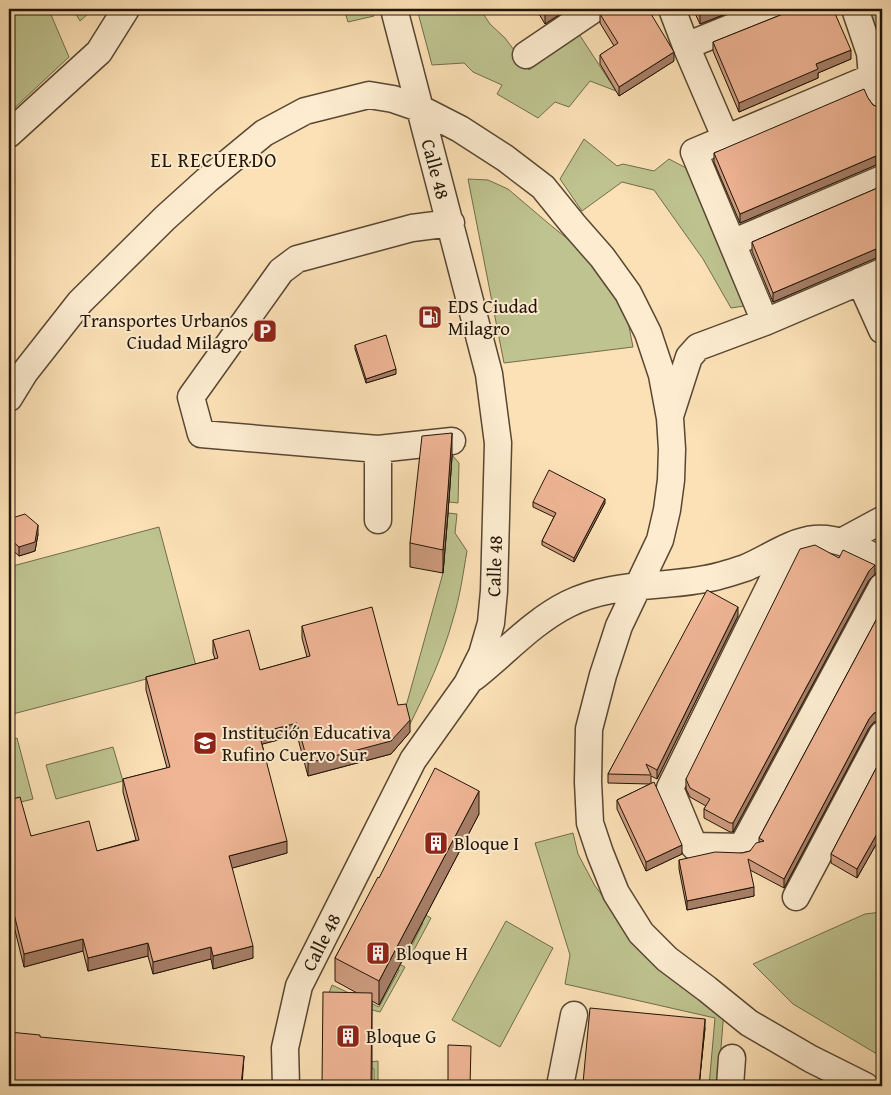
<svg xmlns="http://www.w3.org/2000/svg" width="891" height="1095" font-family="'Gentium Book Plus',serif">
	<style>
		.green { fill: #bec38f; stroke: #706c4b }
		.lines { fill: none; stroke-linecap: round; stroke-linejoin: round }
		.minor-casing { stroke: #584733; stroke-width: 29 }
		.minor { stroke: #fdecd0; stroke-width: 26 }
		.wall { fill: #ce9c80; stroke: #211407 }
		.shaded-wall { fill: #a77f68; stroke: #211407 }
		.building { fill: #efb595; stroke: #211407 }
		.labels { text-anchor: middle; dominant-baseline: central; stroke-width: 4; stroke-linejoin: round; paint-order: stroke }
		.street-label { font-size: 19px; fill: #211407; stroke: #fdecd0 }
		.poi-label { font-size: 19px; fill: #211407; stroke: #fdecd0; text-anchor: start }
		.neighbourhood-label { font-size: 20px; letter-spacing: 1px; fill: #211407; stroke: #fdecd0 }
	</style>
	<rect width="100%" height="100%" fill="#fce1b6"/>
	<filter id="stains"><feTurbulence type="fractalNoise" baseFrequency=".004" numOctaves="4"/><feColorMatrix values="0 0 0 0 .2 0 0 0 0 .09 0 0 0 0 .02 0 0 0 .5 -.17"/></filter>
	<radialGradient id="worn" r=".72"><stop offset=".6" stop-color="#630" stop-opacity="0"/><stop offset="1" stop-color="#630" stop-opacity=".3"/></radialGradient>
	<path class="green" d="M9,9H90L89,13L80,21L73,9L49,10L69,57L9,113Z
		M344,9H371L374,16L348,22Z
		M417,9H464L466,12L470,9H480L490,24L505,38L529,70L579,34L616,91L590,81L569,107L555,102L538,118L497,94L502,85L473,72L464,63L432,65Z
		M874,9H882V48L868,11Z
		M584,139L617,166L623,164L654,171L669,159L690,170L751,305L731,308L703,259L654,190L622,182L582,211L560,179Z
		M468,179L488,180L508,189L548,223L597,263L624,301L633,347L504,363Z
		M452,455L459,463L458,503L449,502Z
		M448,513L457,514L455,533L467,551C463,574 460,597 453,619C443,656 426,692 409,726L403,717L443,573Z
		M159,527L196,666L9,715V567Z
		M17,738L33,799L9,805V741Z
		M113,747L123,781L56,799L46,765Z
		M573,833L578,854L595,886L619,918L724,1010L718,1086H709L715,1018L565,984L570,955L535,843Z
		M381,891L431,918L408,961L405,959L423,923L377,898Z
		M882,912V1057L793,1004L753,964L865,914Z
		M506,921L553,948L500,1047L452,1020Z
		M393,961L405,967L380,1012L327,998L332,985L379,1007L399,970L390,965Z
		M378,1061V1086H374V1069L370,1068V1062Z"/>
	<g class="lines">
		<g class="minor-casing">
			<path id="minor" d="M672,9L686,46L726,139
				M855,9L870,53L872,77L882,102
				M686,46L777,9
				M526,55L594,9
				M882,73L694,152L765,322L882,272
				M9,134L99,52L126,9
				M451,223L412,228L297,259L281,271L191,397L201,434L378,449L452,441
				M732,243L882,179
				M860,281L882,330
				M9,398L25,372L80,302L165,218L207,180L264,133L305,111L369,95L393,99L419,108L460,129L505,158L543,187L573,224L602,257L628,293L648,333L662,375L670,418L672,449L671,480L667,510L660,540L619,626L603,675L589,729L588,782L590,823L600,853L616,893L641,933L667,959L707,989L749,1023L811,1059L865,1086
				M671,413L689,357L698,347L765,322
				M378,520V449
				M843,541L882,520
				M789,547L670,788L694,846L742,847L882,587
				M473,678C505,653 532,622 568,604C611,582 659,588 705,579C718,577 733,572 745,568C767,559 791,541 815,539C840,537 861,550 882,561
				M796,897L882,735
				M286,1086L285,1048L299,986L413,760L467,684L482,654L491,623L494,591L498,443L489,374L394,9
				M560,1086L574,1015
				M730,1086L732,1058"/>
		</g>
		<use href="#minor" class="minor"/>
	</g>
	<path class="wall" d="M536,9H568L545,24Z
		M693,9H738L700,24Z
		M600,14L674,61L619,96L600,64V55L614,46L600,23Z
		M783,14L851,59L818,73V78L739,112L713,51V42Z
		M868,98L873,105L880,108L882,107V164L876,165L740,223L714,162V153Z
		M882,186V257L876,258L773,302L752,251V242Z
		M882,279V294L880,289V280Z
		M355,345L396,374L366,383L355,349Z
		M452,456L448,513L443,573L410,567V543Z
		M533,502L605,503L574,562L542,545V541L554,517L533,507Z
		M9,522L38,534L35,551L19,556L9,547Z
		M839,558L875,574L869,580L733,832H730L704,818V809L706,806L690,797L686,789V779Z
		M882,609V720L874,722L869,728L784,888L750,870L754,896L687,910L679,869V860L742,853L750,851L759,842V838Z
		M738,616L657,779L651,776V783L682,854L646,871L617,809V800L650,784L608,783V774L621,751Z
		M302,626L398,705L410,732L391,754L308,776L297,735L262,744L287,853L232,868L253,958L213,969L211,959L153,974L148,956L88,971L83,951L24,967L12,918L9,919V800L31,836L97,851L136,840L123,792V779L167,768L146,690V677L215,659L213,653V640L260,670L307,657L302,638Z
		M882,757V843L878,841L857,878L831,863V854Z
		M479,814L379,1005L372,1001V1086H322V1084L357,993L335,981V958L379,878Z
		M705,1028L699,1086H583V1083Z"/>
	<path class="shaded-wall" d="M554,9H568L545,24V15Z
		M715,9H738L700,24V15Z
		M851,50V59L818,73V78L739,112V103L816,64Z
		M674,52V61L619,96V87Z
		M876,156V165L740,223V214Z
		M876,249V258L773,302V293Z
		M396,369V374L366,383V379Z
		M452,433V456L448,513L443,573V550Z
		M605,499V503L574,562V558Z
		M38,525V534L35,551L19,556V547Z
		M875,565V574L869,580L733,832V823L869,571Z
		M738,607V616L657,779V770Z
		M882,711V720L874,722L869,728L784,888V879L869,719L874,713Z
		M410,720V732L391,754L308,776V763Z
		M297,723V735L259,745V733Z
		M479,791V814L379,1005V981Z
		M878,832V841L857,878V869Z
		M287,841V853L229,869V856Z
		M682,845V854L646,871V862Z
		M754,887V896L687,910V901Z
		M9,906H12V918L9,919Z
		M83,939V951L24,967V954Z
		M148,943V956L88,971V958Z
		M253,946V958L213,969V956Z
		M211,947V959L153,974V962Z
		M705,1019V1028L699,1086Z
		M244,1056L242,1086H241Z"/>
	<path class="building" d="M542,9H554L545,15Z
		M605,9H648L674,52L619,87L600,55L618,43L600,14Z
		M697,9H715L700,15Z
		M789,9H833L851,50L816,64L818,69L739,103L713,42L783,14Z
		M864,89L868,98L873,105L880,108L882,107V155L876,156L740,214L714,153Z
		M882,186V248L876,249L773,293L752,242Z
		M386,335L396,369L366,379L355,345Z
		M452,433L448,490L443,550L410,543L422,436Z
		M549,470L605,499L574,558L542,541L556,513L533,502Z
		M25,514L38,525L35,542L19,547L9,538V519Z
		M815,545L839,558L843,550L875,565L869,571L733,823H730L704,809L710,799L690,788L686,779L800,549Z
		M707,590L738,607L657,770L646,764L651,775L608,774Z
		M372,607L398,705L406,704L410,720L391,741L308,763L297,723L259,733L287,841L229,856L253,946L213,956L211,947L153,962L148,943L88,958L83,939L24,954L12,906H9V800L20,797L31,836L89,821L97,851L139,840L123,779L170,767L146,677L218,658L213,640L249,630L260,670L310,656L302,626Z
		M882,609V711L874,713L869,719L784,879L748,859L754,887L687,901L679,860L715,852L742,853L750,851L756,843L764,841L759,838Z
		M882,757V834L878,832L857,869L831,854Z
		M435,768L479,791L379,981L335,958L378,877L379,878Z
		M654,782L682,845L646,862L617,800Z
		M323,992L372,993L371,1085L322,1084Z
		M590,1008L705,1019L699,1086H612L583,1083Z
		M9,1032L40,1035V1037L244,1056L241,1086H9Z
		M448,1045L471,1046L470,1086H448Z"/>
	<defs>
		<g id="fuel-square" transform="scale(1.25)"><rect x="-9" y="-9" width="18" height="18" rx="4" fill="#8f2418" stroke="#fdecd0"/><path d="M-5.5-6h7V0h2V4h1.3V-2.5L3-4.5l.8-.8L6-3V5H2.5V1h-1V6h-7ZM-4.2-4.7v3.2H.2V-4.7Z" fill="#fff"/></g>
		<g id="parking-square" transform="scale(1.25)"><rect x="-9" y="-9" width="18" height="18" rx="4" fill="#8f2418" stroke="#fdecd0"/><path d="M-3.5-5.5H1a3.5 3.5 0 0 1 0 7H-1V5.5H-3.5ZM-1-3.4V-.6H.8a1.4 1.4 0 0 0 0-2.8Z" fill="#fff"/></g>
		<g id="university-square" transform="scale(1.25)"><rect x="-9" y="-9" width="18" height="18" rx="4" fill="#8f2418" stroke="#fdecd0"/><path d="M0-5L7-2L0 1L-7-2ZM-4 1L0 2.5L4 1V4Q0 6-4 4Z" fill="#fff"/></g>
		<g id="building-square" transform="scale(1.25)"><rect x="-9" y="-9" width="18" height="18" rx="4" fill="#8f2418" stroke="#fdecd0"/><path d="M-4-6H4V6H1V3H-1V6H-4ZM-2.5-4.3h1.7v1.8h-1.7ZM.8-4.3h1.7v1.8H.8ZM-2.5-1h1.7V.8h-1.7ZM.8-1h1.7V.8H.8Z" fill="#fff"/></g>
	</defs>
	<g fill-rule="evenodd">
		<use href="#fuel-square" x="430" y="317"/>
		<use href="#parking-square" x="265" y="331"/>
		<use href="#university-square" x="205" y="743"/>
		<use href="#building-square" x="436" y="843"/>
		<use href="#building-square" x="378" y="953"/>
		<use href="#building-square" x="348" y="1036"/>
	</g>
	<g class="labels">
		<g class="street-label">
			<text transform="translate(436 169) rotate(75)">Calle 48</text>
			<text transform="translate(494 566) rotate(-88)">Calle 48</text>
			<text transform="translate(321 942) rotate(-63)">Calle 48</text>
		</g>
		<g class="poi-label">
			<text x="448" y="306">EDS Ciudad<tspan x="448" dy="22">Milagro</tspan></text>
			<text x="248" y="320" text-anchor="end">Transportes Urbanos<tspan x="248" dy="22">Ciudad Milagro</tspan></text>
			<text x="222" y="732">Institución Educativa<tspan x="222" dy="22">Rufino Cuervo Sur</tspan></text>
			<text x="454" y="843">Bloque I</text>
			<text x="396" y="953">Bloque H</text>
			<text x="366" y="1036">Bloque G</text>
		</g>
		<g class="neighbourhood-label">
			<text x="214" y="159">EL RECUERDO</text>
		</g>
	</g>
	<rect width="891" height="1095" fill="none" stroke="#fce1b6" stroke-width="30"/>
	<rect x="10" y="10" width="871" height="1075" fill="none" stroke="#211407" stroke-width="2.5"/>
	<rect x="15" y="15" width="861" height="1065" fill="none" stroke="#211407"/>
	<rect width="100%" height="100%" filter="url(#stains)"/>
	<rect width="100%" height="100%" fill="url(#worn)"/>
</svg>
